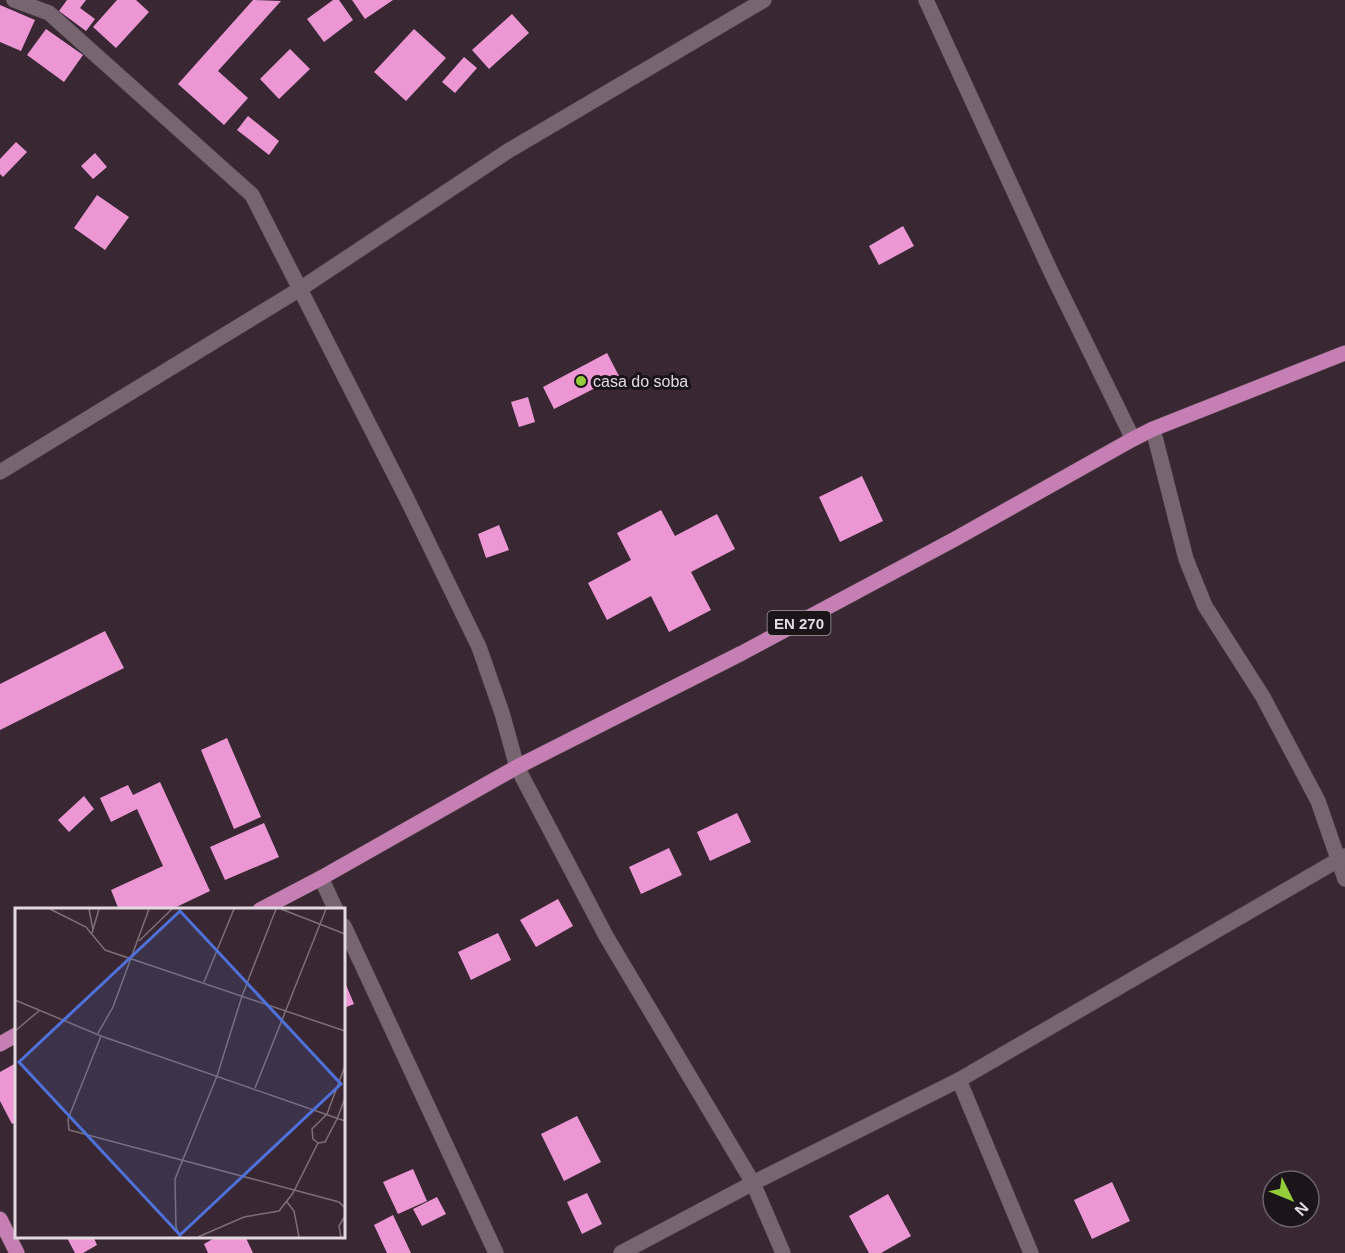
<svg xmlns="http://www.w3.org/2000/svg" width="1345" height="1253" font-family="Helvetica,sans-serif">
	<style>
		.building { fill: #ec97d4 }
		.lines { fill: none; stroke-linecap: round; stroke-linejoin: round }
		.minor-casing { stroke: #52454e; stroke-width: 16 }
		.primary-casing { stroke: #52454e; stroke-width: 16 }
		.minor { stroke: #786572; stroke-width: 15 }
		.primary { stroke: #c67fb2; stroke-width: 15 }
		.poi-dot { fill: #95cc3b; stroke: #1b1419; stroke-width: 2 }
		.labels { text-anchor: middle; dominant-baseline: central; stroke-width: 6; stroke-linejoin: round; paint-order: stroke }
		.shield { fill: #1b1419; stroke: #a89ea4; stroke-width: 1.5 }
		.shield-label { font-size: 15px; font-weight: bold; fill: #e4d9e0 }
		.poi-label { font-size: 16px; fill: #e4d9e0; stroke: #1b1419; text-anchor: start }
		.inset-road { fill: none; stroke: #7d6f78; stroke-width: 1.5 }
		.view { fill: #4f71da; fill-opacity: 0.15; stroke: #4f71da; stroke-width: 3 }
		.inset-edge { fill: none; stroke: #e4d9e0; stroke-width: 3 }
	</style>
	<rect width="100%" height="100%" fill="#392833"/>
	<path class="building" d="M67,0H86L80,8L95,19L86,31L59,11Z
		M117,0H136L149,12L116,48L93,27Z
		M253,0L281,1L218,71L248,98L224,125L178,84Z
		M333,0H339L353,20L324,42L307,19Z
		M352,0H393L365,19Z
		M0,5L35,20L21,51L0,42Z
		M512,14L529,33L489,69L472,50Z
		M46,29L83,55L64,82L27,55Z
		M414,29L446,58L406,101L374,72Z
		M290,49L310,69L279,99L260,79Z
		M464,57L477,68L455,93L442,82Z
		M248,116L279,141L269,155L237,130Z
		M16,142L27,152L3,177L0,174V159Z
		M95,153L107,167L93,179L81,166Z
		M97,195L129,217L105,250L74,228Z
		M903,226L914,246L879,265L869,246Z
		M607,353L619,376L554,409L543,387Z
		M528,397L535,422L519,427L511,402Z
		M862,476L883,521L840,542L819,497Z
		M661,510L675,536L717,514L735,549L691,572L711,610L669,632L651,596L607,620L588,583L631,560L617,533Z
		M499,525L509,550L486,558L478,534Z
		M105,631L124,668L0,730V684Z
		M227,738L261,817L234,829L201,750Z
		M160,782L210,891L170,910H119L111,890L163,866L137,809L111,822L100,798L128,785L133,795Z
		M84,796L94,809L69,832L58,820Z
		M737,813L751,842L710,861L697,832Z
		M264,823L279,857L225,880L210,847Z
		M669,848L682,875L641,894L629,867Z
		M558,899L573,926L536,947L520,920Z
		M498,933L511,960L471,980L458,952Z
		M344,980L354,1004L344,1008Z
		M16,1063V1122L12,1124L0,1101V1072Z
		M577,1116L601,1162L564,1181L541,1134Z
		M413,1169L427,1201L398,1214L383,1182Z
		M1112,1182L1130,1221L1092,1239L1074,1200Z
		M587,1193L602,1224L582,1234L567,1202Z
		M888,1194L911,1236L881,1253H869L849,1216Z
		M437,1197L446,1214L422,1226L413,1209Z
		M393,1215L411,1253H387L374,1225Z
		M66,1236H93L97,1245L83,1253H75Z
		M218,1236H245L253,1253H208L204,1244Z"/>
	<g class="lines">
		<g class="minor-casing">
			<path id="minor" d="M14,0L49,13L252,195L407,499L479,647L502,713L517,767L606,936L753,1183L783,1253
				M926,0L1051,272L1133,439
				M1153,429L1186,559L1205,606L1263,697L1318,801L1345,879
				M0,472L300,289L508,151L764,0
				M321,878L336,910
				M344,926L496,1253
				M959,1080L1031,1253
				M621,1253L753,1183L959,1080L1345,856"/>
		</g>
		<g class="primary-casing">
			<path id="primary" d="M260,910L321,878L517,767L742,653L955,539L1133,439L1153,429L1345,353
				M0,1044L16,1035
				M0,1219L17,1253"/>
		</g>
		<use href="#minor" class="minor"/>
		<use href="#primary" class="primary"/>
	</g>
	<circle class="poi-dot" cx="581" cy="381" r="6"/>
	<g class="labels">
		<rect class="shield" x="767.5" y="611" width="63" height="24" rx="4.5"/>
		<g class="shield-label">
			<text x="799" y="623">EN 270</text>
		</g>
		<g class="poi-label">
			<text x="593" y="381">casa do soba</text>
		</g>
	</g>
	<g transform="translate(15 908)">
		<rect width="330" height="330" fill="#392833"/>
		<path class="inset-road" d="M35,1L71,19L90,42L330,123M74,1L78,22M266,1L330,26M77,25L84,1M124,33L157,1M189,74L219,1M0,92L86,128L330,213M0,123L25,102M82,127L98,99L134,1M86,128L53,211L54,222L324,294L330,300M240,180L311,1M312,206L330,158M322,211L330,190M303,235L298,231L297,221L312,206M272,294L279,303L284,329M165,329L161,319L160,271L202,168L227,88L261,1M183,329L229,309L264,303L278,285L303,235L310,234L322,211M326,329L324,318L330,308"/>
		<path class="view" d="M165,3L326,176L165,327L4,154Z"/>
		<rect width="330" height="330" class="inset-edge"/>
	</g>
	<g transform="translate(1291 1199) rotate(133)"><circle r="28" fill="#1b1419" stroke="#6b6369" stroke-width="1.5"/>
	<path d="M0-4.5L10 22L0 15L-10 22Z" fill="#95cc3b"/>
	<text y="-9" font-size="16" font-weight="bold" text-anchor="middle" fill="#e4d9e0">N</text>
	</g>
</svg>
